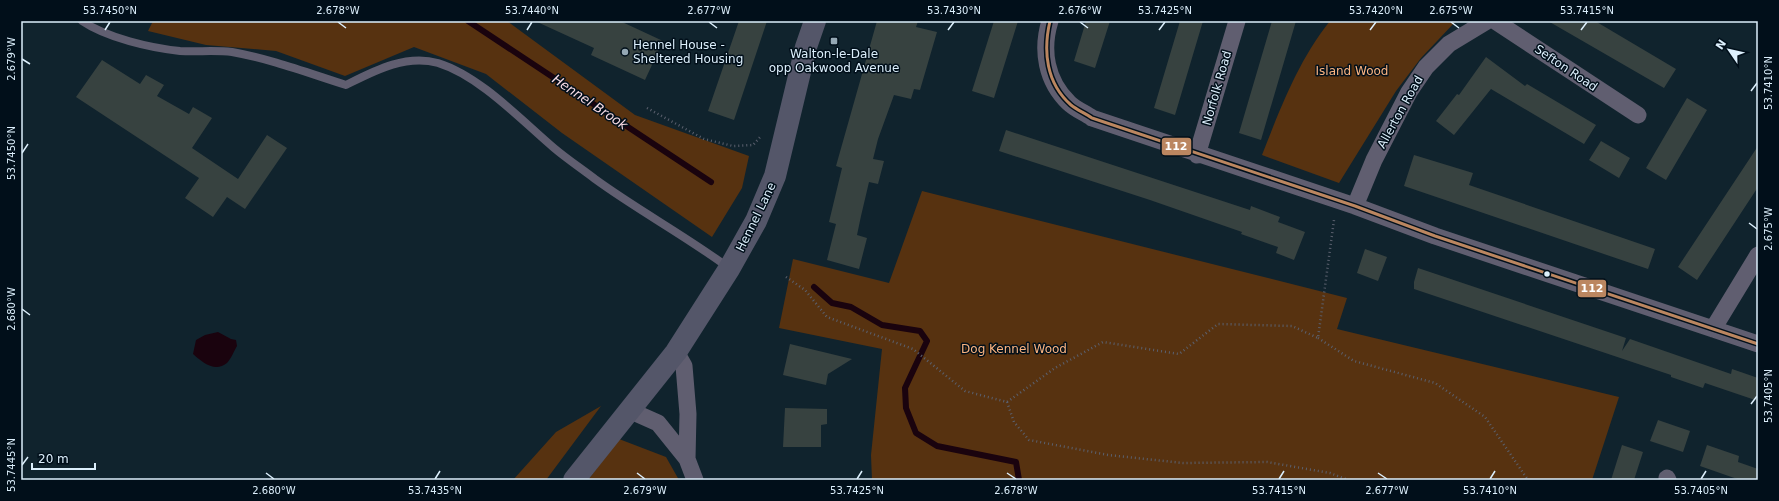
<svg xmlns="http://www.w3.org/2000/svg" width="1779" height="501" font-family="'DejaVu Sans',sans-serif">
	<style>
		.green { fill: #573210 }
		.water { fill: #1a030e }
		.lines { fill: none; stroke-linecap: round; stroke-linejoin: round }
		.stream { stroke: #1a030e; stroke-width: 6 }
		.building { fill: #374240 }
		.path { stroke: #5b606e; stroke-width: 2.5; stroke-dasharray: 1 3; stroke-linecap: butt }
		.service { stroke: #605e70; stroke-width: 8 }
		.minor { stroke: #605e70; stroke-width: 17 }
		.secondary { stroke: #545669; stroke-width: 22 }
		.bus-1-casing { stroke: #010f1a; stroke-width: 6 }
		.bus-1 { stroke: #bb8660; stroke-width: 3 }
		.ticks { fill: none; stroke: #dceffc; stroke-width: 1.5 }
		.poi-dot { fill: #95a8b4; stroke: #010f1a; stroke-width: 1.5 }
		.bus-dot { fill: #dceffc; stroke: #010f1a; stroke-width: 1.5 }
		.labels { text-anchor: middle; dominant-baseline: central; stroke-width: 3; stroke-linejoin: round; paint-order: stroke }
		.poi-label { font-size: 12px; fill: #dceffc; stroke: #010f1a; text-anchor: start }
		.street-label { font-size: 12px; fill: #dceffc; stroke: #010f1a }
		.park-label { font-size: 12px; fill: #fab481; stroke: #010f1a }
		.water-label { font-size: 13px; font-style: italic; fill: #f8dbe4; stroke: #010f1a }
		.line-badge { stroke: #010f1a; stroke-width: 1.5 }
		.badge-label { font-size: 11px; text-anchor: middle; font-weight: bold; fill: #fff }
		.neatline { fill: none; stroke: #dceffc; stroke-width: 1.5 }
		.ticks-label { font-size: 10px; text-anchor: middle; fill: #dceffc }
	</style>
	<rect width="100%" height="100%" fill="#10232d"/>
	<path class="green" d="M153,21H507L635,115L749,156L742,188L712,237L562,133L486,74L414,47L345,76L276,51L206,45L148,31Z
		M1330,21H1456L1421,58L1396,91L1339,183L1262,155C1281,107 1298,61 1330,21Z
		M922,191L1347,298L1337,329L1619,397L1592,480H872L871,455L882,349L779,328L793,259L889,283Z
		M601,406L546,480H513L556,432Z
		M619,439L666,457L679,480H588Z"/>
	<path class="water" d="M218,332L231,339L236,340L237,346C234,351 231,359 227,363C215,373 202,362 193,354L196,340L205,335Z"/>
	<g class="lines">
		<path class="stream" d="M468,21L711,182
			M814,287L832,303L851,307L882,325L920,331L927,341L905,388L906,408L916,433L937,446L1016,462L1019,480"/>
	</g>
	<path class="building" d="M535,21H620L663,41L645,80L591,55L594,48Z
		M739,21H767L734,120L708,111Z
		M877,21H918L916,27L937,32L920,90L914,89L911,99L894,95L878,139L873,159L884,161L878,184L869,182L861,216L857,235L867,238L859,269L827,260L836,224L829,222L842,168L836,166Z
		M994,21H1018L994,98L972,91Z
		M1086,21H1110L1095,68L1074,61Z
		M1180,21H1203L1175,115L1154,108Z
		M1272,21H1296L1261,140L1239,133Z
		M1548,21H1595L1676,69L1664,88Z
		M1486,57L1525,86L1527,84L1596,125L1584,144L1491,89L1454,135L1436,121L1457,94L1459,95Z
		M102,60L140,84L146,75L164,85L157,96L189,114L193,107L212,118L192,148L238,179L267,135L287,148L245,209L227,197L213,217L185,198L199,178L76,97Z
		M1687,98L1707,110L1666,180L1646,168Z
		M1006,130L1250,210L1251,206L1280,217L1278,222L1305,232L1294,260L1276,253L1278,247L1241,234L1242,232L1150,200L999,151Z
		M1601,141L1630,158L1619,178L1589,160Z
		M1758,146V187L1697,280L1678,267Z
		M1414,155L1473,173L1469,185L1655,249L1648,269L1404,186Z
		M1365,249L1387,257L1378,281L1357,273Z
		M1418,268L1626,338L1622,351L1630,339L1731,374L1732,369L1758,378V401L1705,383L1703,388L1671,377V375L1414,289V282Z
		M790,344L852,359L828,374L826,385L783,375Z
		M785,408L827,409V424L821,425V447H783Z
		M1658,420L1690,431L1683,452L1650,441Z
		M1622,445L1643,452L1634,480H1611Z
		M1707,445L1739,456L1738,462L1758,469V480H1740L1700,466Z"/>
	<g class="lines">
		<path class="path" d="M647,108L704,139L733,146L753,145L761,136
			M786,277L805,290L827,317L913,349L965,391L1007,402L1055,368L1103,342L1179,354L1218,324L1292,326L1318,338L1334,220
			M1318,338L1354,361L1435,383L1485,417L1528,480
			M1007,402L1014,422L1029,440L1108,455L1183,463L1267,462L1330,473L1348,480"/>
		<path class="service" d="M82,21C107,38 151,48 180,51C197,52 215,50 232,52C271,59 308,73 346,85C374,71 405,54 438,63C480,76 521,120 554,148C567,159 582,169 595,179C639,211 686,236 729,268"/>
		<path class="minor" d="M1050,21C1041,50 1046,81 1069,103C1075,109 1085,113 1092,118L1355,206L1435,236L1758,344
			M1495,21L1638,115
			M1197,155L1237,21
			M1355,206L1374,160L1409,92L1426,67L1449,44L1487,21
			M1713,329L1758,255
			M676,352L684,366L688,414L687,459
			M631,411L658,423L687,459L695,480
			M1667,478L1668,480"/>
		<path class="secondary" d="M574,480L676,352L729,269L756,221L775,176L806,47L815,21"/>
		<g class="bus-1-casing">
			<path id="bus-1" d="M1050,21C1043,51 1046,83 1071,105C1077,110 1085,113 1092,118L1355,206L1435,236L1758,344"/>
		</g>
		<use href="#bus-1" class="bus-1"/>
	</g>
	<path class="ticks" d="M338,22L346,28M709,22L717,28M1080,22L1088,28M1451,22L1459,28M105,30L110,22M527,30L532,22M948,30L954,22M1159,30L1165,22M1370,30L1376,22M1581,30L1587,22M22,59L30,64M1751,91L1757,83M22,153L28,144M1749,223L1757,229M22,309L30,315M1751,404L1757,396M22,465L28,457M266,473L274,479M637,473L645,479M1007,473L1016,479M1378,473L1387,479M435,479L440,471M857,479L862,471M1279,479L1284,471M1490,479L1495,471M1701,479L1706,471"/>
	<g class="poi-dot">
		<rect x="830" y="37" width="8" height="8" rx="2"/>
		<circle cx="625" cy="52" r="4"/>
	</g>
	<circle class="bus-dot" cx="1547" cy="274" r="3.5"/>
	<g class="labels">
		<g class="poi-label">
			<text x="633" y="45">Hennel House -<tspan x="633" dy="14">Sheltered Housing</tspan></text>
			<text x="834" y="54" text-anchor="middle">Walton-le-Dale<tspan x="834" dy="14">opp Oakwood Avenue</tspan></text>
		</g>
		<g class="street-label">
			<text transform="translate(1566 68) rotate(34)">Sefton Road</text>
			<text transform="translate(1217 88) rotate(-74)">Norfolk Road</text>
			<text transform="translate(1400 112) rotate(-61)">Allerton Road</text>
			<text transform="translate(756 217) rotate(-64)">Hennel Lane</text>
		</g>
		<g class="park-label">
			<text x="1352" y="71">Island Wood</text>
			<text x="1014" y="349">Dog Kennel Wood</text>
		</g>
		<g class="water-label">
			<text transform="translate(590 102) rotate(34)">Hennel Brook</text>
		</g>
	</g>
	<g class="line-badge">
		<rect x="1161" y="137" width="31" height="19" rx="4" fill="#bb8660"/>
		<rect x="1577" y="279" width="30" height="19" rx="4" fill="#bb8660"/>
	</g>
	<g class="badge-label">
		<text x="1176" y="150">112</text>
		<text x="1592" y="292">112</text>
	</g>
	<rect width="1779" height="501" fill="none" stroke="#010f1a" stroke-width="44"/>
	<g transform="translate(1729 50) rotate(304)" stroke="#010f1a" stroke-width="3" paint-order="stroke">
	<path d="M0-3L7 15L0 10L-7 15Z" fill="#dceffc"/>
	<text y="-6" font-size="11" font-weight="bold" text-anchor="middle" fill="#dceffc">N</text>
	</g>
	<path d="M32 463v6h63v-6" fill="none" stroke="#dceffc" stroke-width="2"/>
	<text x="38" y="463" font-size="12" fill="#dceffc" stroke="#010f1a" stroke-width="3" paint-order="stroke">20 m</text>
	<rect x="22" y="22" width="1735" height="457" class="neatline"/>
	<g class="ticks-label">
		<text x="110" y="14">53.7450°N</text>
		<text x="338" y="14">2.678°W</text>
		<text x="532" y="14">53.7440°N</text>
		<text x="709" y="14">2.677°W</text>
		<text x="954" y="14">53.7430°N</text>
		<text x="1080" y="14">2.676°W</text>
		<text x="1165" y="14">53.7425°N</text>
		<text x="1376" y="14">53.7420°N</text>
		<text x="1451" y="14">2.675°W</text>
		<text x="1587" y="14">53.7415°N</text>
		<text transform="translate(11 59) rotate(-90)" y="4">2.679°W</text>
		<text transform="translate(1768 83) rotate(-90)" y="4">53.7410°N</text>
		<text transform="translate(11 153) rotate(-90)" y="4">53.7450°N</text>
		<text transform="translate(1768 229) rotate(-90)" y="4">2.675°W</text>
		<text transform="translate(11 309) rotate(-90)" y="4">2.680°W</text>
		<text transform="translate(1768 396) rotate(-90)" y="4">53.7405°N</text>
		<text transform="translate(11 465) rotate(-90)" y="4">53.7445°N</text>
		<text x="274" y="494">2.680°W</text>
		<text x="435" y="494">53.7435°N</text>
		<text x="645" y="494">2.679°W</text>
		<text x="857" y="494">53.7425°N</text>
		<text x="1016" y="494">2.678°W</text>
		<text x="1279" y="494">53.7415°N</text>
		<text x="1387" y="494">2.677°W</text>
		<text x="1490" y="494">53.7410°N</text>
		<text x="1701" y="494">53.7405°N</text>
	</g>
</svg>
